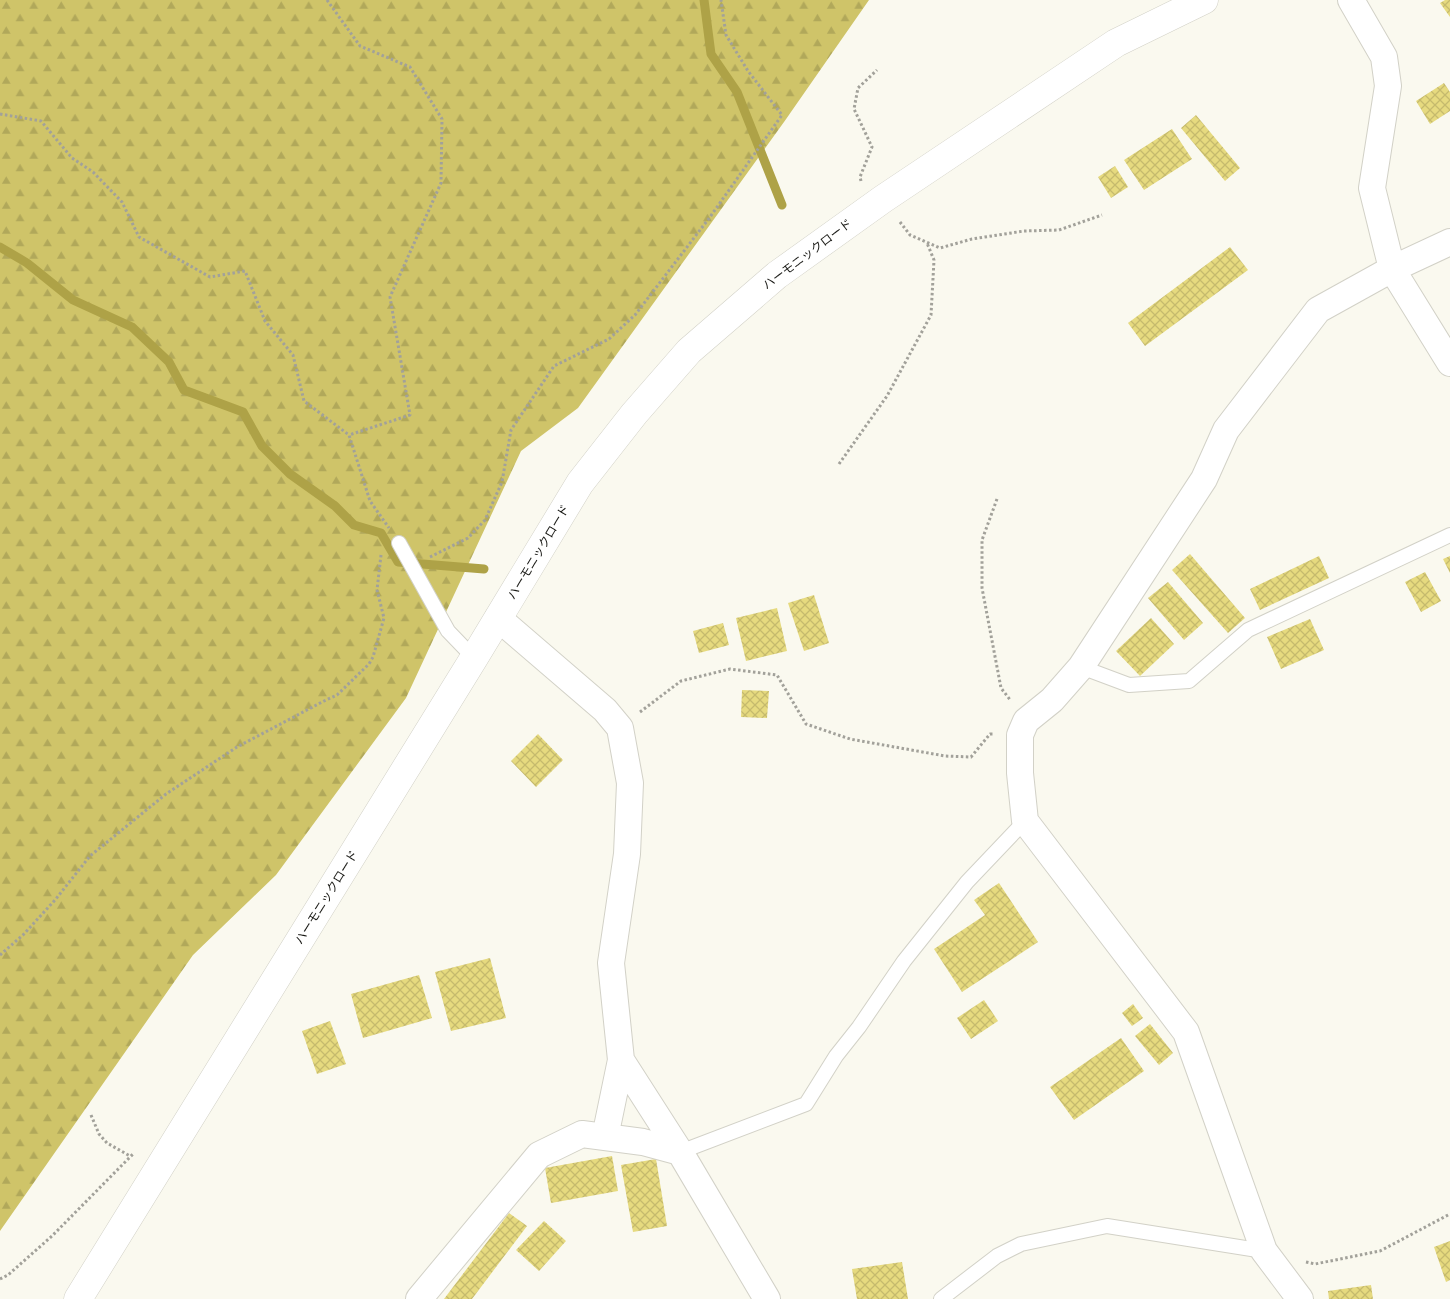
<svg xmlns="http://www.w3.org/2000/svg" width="1450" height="1299" font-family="'Titillium Web','Noto Sans JP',sans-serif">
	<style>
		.forest { fill: url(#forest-firs) }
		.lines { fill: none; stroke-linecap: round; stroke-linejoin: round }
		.stream { stroke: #aea247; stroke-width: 9 }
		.building { fill: url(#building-cross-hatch) }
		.lane-casing { stroke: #d2d1c7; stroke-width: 16 }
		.street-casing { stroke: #d2d1c7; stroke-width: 28 }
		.secondary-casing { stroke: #d2d1c7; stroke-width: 29 }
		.path { stroke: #a2a19a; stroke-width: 3; stroke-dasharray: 2.5 2.5; stroke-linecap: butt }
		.lane { stroke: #fff; stroke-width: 14 }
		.street { stroke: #fff; stroke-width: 26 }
		.secondary { stroke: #fff; stroke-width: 28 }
		.labels { text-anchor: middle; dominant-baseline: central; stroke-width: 4; stroke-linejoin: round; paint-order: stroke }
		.street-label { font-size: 12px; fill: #181814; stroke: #fff }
	</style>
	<defs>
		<pattern id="forest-firs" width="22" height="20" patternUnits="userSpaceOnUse" patternTransform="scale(1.25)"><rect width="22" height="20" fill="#cfc469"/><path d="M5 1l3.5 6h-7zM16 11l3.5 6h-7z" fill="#b1a85a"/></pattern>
		<pattern id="building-cross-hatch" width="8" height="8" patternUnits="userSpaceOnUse" patternTransform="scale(1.25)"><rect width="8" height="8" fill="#e6da7f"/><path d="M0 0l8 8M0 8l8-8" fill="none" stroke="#c5ba6d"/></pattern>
	</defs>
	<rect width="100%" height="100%" fill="#faf9ef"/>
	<path class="forest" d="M0,0H869L784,122L578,408L521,451L406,698L276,875L193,955L0,1231Z"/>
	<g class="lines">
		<path class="stream" d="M704,0L711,54L737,92L782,205
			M0,247L27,263L73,300L132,327L169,362L184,390L243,412L262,446L290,474L335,506L354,525L381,533L398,562L484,569"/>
	</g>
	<path class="building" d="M1445,0H1450V17L1440,3Z
		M1444,83L1450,92V111L1430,124L1416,101Z
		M1196,115L1240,168L1225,181L1181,128Z
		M1172,129L1192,159L1144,190L1124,160Z
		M1115,166L1128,187L1111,198L1098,177Z
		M1230,247L1248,270L1145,346L1128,323Z
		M1190,554L1245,618L1228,633L1172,570Z
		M1319,556L1329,578L1260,610L1250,589Z
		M1450,556V573L1443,559Z
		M1425,572L1441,601L1421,612L1405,582Z
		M1168,582L1203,623L1184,640L1148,598Z
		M814,595L829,643L804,651L788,603Z
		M777,608L787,651L746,661L736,618Z
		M1151,618L1174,644L1140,676L1116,651Z
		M1310,619L1324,650L1281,669L1267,637Z
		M723,623L729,645L699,653L693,631Z
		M742,690L769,691L767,718L741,717Z
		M538,734L563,760L536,787L511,761Z
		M999,883L1038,942L962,992L934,949L985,915L974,900Z
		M490,958L506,1018L451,1031L435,972Z
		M419,975L432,1018L363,1038L351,994Z
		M984,1000L998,1021L971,1039L957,1018Z
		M1133,1004L1143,1018L1132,1026L1122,1013Z
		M330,1021L346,1064L317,1074L302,1031Z
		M1150,1024L1173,1053L1159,1065L1135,1036Z
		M1121,1038L1144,1071L1074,1120L1050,1087Z
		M612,1156L618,1191L551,1203L545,1168Z
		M656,1159L667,1226L633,1232L621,1165Z
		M509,1213L527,1226L472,1299H444Z
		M544,1221L566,1241L539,1271L516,1250Z
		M1450,1241V1280L1446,1282L1434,1247Z
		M902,1262L908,1299H857L852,1269Z
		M1371,1285L1373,1299H1329L1328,1291Z"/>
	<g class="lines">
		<g class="lane-casing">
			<path id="lane" d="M399,543L448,631L474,658
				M1081,667L1129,685L1189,681L1248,630L1450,535
				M680,1152L806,1104L836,1056L859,1027L904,961L967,882L1025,821
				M941,1299L997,1256L1021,1244L1107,1226L1264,1251"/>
		</g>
		<g class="street-casing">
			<path id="street" d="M1351,0L1384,57L1388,86L1372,188L1392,269L1450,363
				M498,618L605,710L620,728L630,783L627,854L611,963L621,1060L605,1137
				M621,1060L680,1152L767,1299
				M419,1299L539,1155L582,1134L643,1142L680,1152
				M1300,1299L1264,1251L1186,1032L1025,821L1020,773V735L1026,721L1052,700L1081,667L1204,479L1226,430L1318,310L1392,269L1450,242"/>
		</g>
		<g class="secondary-casing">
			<path id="secondary" d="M78,1299L474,658L580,483L634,414L689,351L777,275L883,199L1116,43L1204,0"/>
		</g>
		<path class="path" d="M327,0L360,46L410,67L442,119L441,183L390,297L410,415L349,435
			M0,114L41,121L72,158L93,172L122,202L139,237L210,277L245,271L265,321L293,355L304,401L349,435L370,501L389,528
			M861,181L860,177L872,147L854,109L858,88L877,70
			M900,222L910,235L940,248L972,239L1024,231L1059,230L1102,215
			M839,464L887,396L931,315L934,260L927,243
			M997,499L982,540V588L1001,688L1011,701
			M430,557L468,538L485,520L502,482L511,430L554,366L609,339L635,315L710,217L782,115L748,71L726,35L721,0
			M640,712L681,681L730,669L777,675L806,724L850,739L945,756L971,757L990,734H994
			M0,955L23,935L55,900L90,856L166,794L237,747L324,701L337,695L369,664L373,657L384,618L377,590L381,555
			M91,1115L99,1134L107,1143L130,1156
			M1306,1262L1315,1264L1380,1251L1450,1214
			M0,1279L8,1275L52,1236L134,1153"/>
		<use href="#lane" class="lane"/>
		<use href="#street" class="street"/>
		<use href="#secondary" class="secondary"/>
	</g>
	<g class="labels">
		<g class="street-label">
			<text transform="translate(807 254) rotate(-37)">ハーモニックロード</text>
			<text transform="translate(538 552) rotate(-59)">ハーモニックロード</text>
			<text transform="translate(326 897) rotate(-58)">ハーモニックロード</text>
		</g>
	</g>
</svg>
